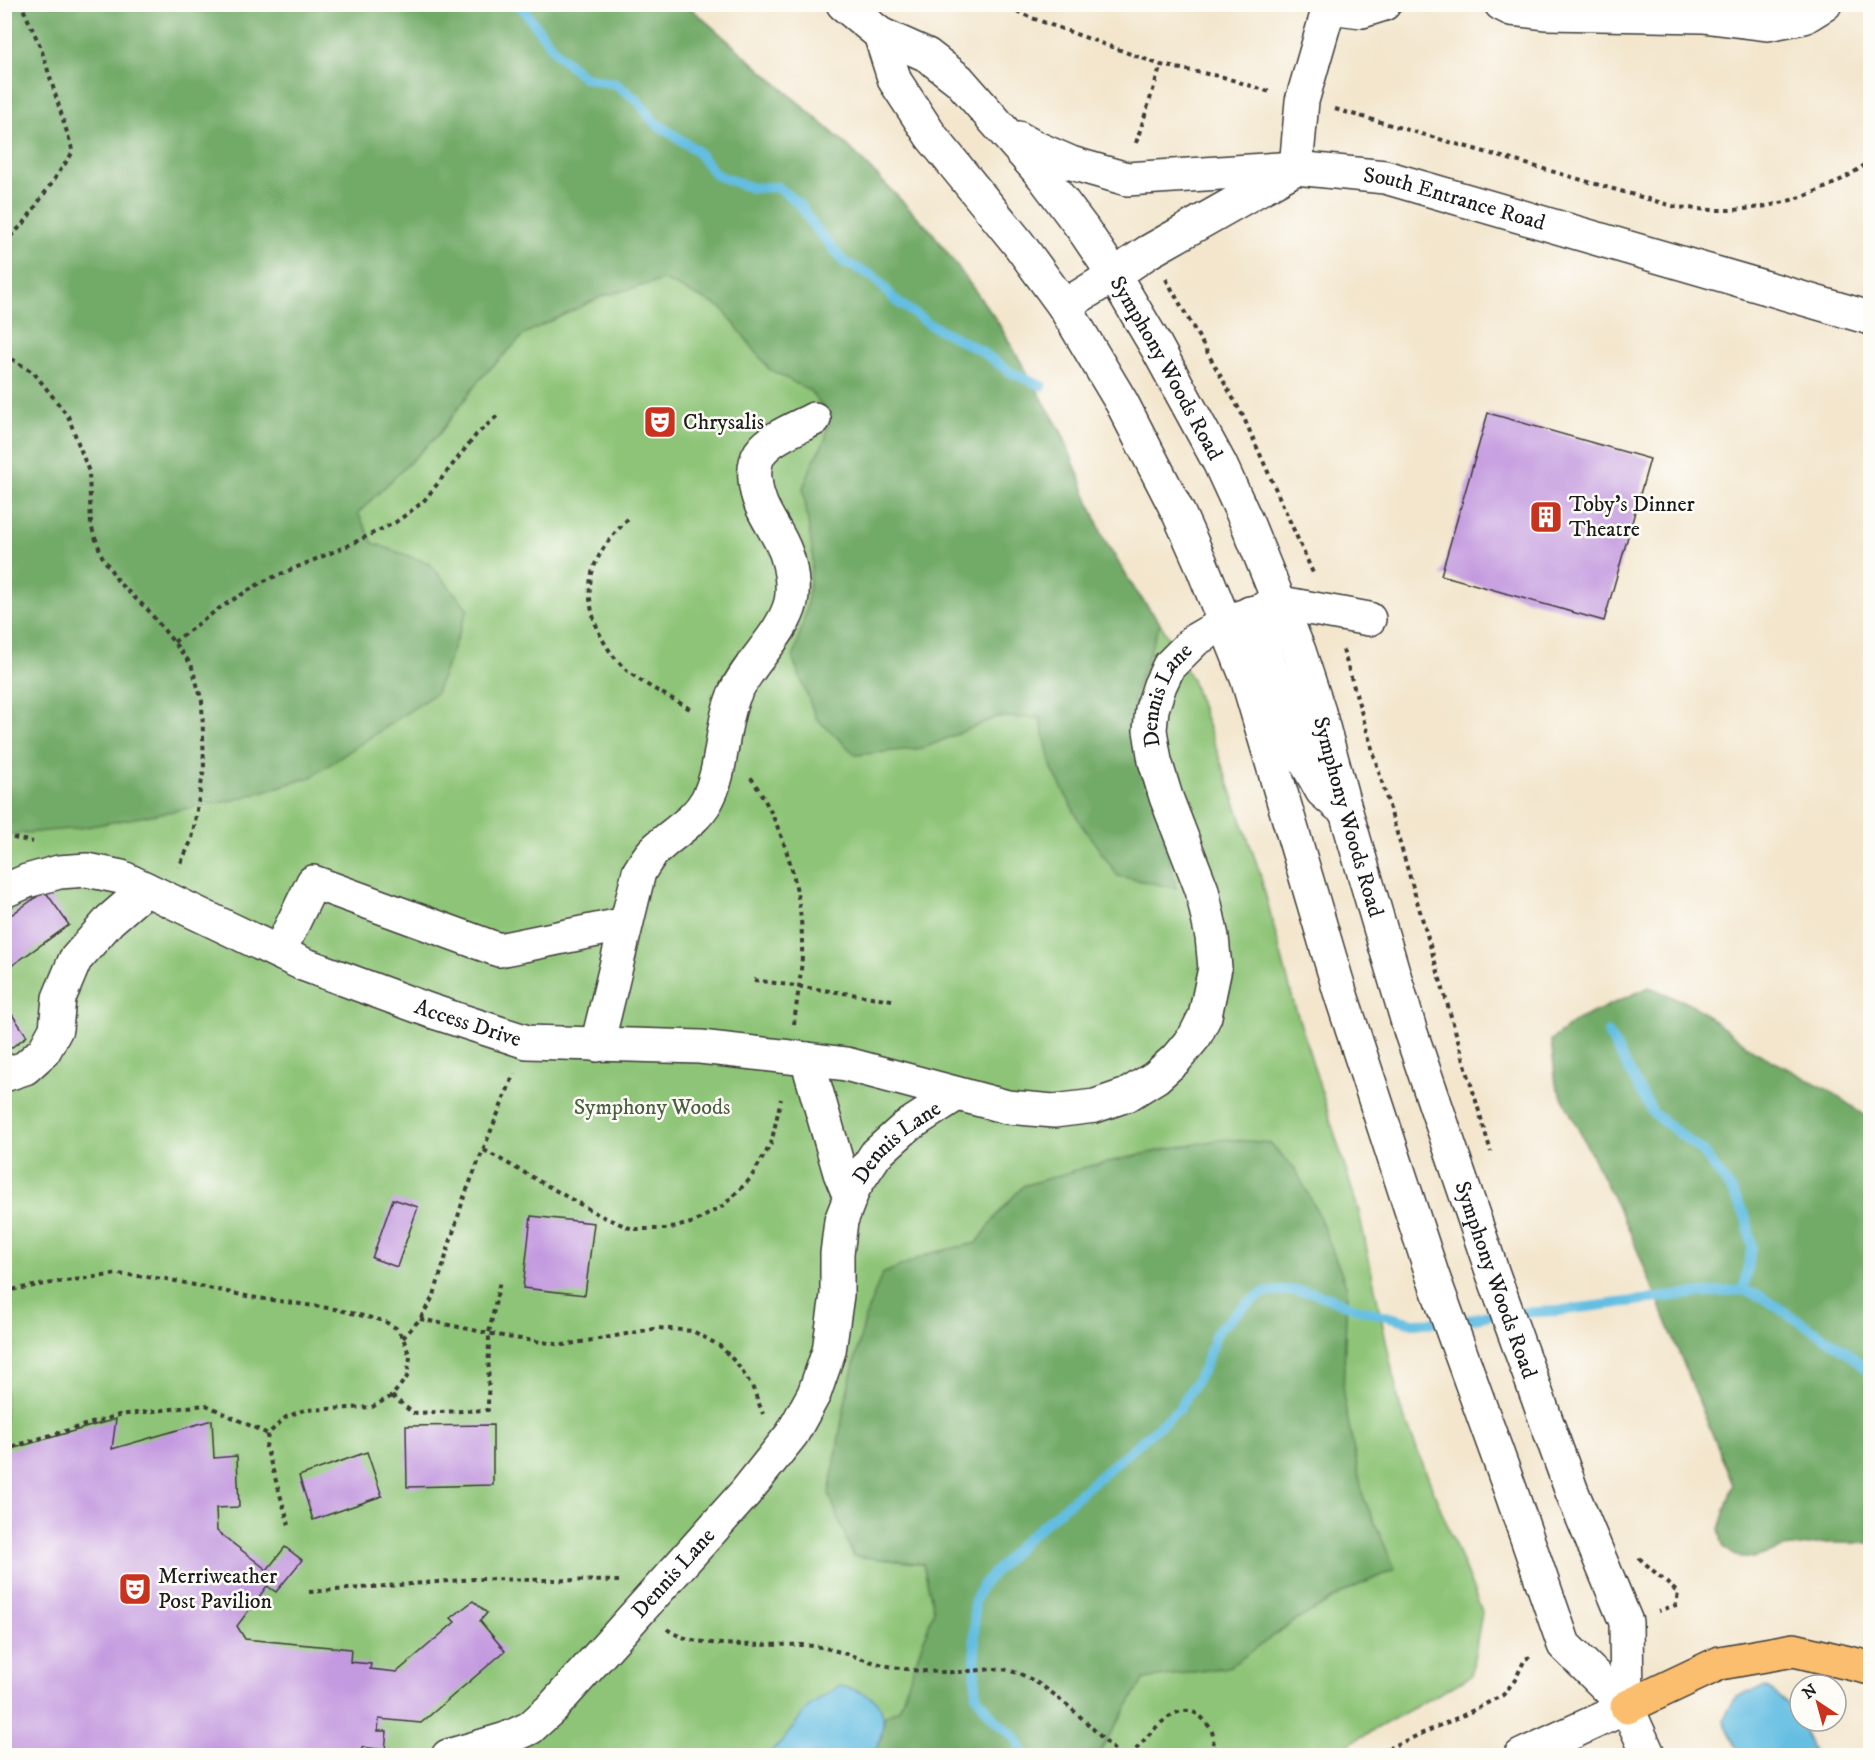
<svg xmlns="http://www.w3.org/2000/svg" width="1875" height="1760" font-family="'IM FELL DW Pica',serif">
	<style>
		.green { fill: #8ec477; stroke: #55704a; stroke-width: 1.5 }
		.forest { fill: #72aa68; stroke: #476342; stroke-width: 1.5 }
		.water { fill: #64bee2; stroke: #406d7f; stroke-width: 1.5 }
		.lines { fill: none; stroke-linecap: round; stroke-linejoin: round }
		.stream { stroke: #64bee2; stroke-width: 10 }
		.building { fill: #c399df }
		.minor-casing { stroke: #3c3a37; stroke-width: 36 }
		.highway-casing { stroke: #3c3a37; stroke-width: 36 }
		.path { stroke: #3c3a37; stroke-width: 4; stroke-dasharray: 4.5 4.5; stroke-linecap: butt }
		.minor { stroke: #fff; stroke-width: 33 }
		.highway { stroke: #fabe6e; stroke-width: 33 }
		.labels { text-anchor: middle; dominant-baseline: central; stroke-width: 5; stroke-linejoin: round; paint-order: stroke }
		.street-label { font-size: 22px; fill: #1c1c1c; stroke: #fdfcf7 }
		.poi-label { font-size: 22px; fill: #1c1c1c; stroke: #fdfcf7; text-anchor: start }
		.park-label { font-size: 22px; fill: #4a5f40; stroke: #fdfcf7 }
	</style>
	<rect width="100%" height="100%" fill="#fdfcf7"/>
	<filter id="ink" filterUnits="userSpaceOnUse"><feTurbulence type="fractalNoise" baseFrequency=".0167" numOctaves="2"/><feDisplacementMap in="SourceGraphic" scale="12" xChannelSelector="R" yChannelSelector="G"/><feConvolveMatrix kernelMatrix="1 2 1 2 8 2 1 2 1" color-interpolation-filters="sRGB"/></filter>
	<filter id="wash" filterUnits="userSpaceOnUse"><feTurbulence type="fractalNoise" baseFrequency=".008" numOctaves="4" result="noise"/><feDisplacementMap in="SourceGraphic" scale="24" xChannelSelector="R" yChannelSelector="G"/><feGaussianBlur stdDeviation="1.35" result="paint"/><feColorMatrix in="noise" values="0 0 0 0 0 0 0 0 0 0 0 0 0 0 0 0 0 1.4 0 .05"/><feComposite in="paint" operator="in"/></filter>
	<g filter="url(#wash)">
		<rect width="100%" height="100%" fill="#f3e6cd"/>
		<path class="green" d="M5,5H687L849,147L932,232L997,321L1062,433L1103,537L1135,590L1160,623L1192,680L1259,870L1293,1000L1359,1212L1400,1407L1482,1612L1471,1676L1329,1755L5,1756Z"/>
		<path class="forest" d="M5,5H687L849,147L932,232L997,321L1062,433L1103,537L1135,590L1160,623L1133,698L1176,888L1118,876L1081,824L1052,769L1040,718L997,717L924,748L856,755L816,718L793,659L806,611L813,556L803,488L814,460L826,438L828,413L810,391L769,369L722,308L664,280L603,296L526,333L480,379L440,433L358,513L373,543L430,564L468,609L436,693L311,777L234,800L80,828L5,835Z
			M1649,987L1693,1005L1754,1051L1828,1090L1870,1119V1543H1825L1784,1548L1754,1558L1735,1556L1723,1546L1719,1529L1733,1485L1627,1225L1556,1085L1551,1040L1577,1020Z
			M1225,1139L1270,1143L1295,1169L1317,1211L1347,1288L1343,1395L1363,1496L1395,1569L1348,1590L1292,1623L1229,1667L1144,1679L1098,1755H874L881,1739L885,1716L899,1709L934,1610L923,1564L853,1556L829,1494L847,1392L866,1315L882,1274L931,1253L977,1243L997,1215L1023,1186L1086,1167L1166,1149Z"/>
		<path class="water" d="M839,1686C886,1695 892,1713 874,1755H768L785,1738L807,1708Z
			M1765,1687C1794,1702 1802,1727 1815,1755H1740L1724,1721C1734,1693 1739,1694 1765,1687Z"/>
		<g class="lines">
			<path class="stream" d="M519,4L558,55L585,78L616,84L637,100L654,122L696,150L716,175L752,188L778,187L800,205L813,225L844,262L873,276L896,301L929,324L981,351L1010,372L1042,386
				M1608,1033L1653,1113L1703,1152L1732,1191L1746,1218L1752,1247L1743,1290
				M1025,1756L1015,1737L994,1719L976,1695L974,1603L982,1585L1025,1540L1179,1409L1204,1368L1217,1331L1244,1306L1263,1293L1289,1290L1315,1293L1355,1308L1413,1323L1457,1322L1494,1314L1557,1311L1681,1295L1743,1290L1760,1296L1793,1317L1844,1350L1870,1372"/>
		</g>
		<g id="blocks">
			<path class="building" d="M1488,413L1650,459L1604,621L1441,575Z
				M45,891L69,925L4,971V920Z
				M4,1003L27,1036L4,1053Z
				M393,1199L418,1207L397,1267L372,1258Z
				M531,1216L594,1223L585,1295L523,1288Z
				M116,1419L112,1449L212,1420L214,1458L237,1456L239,1507L216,1508L217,1531L267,1570L285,1547L302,1560L276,1592L267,1586L237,1626L245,1639L351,1649L350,1662L371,1664L370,1669L397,1672L455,1622L451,1618L473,1601L487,1613L480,1621L505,1651L421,1723L379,1719L378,1731H387L385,1750L362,1747V1756H4V1451Z
				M493,1425V1485L407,1487L406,1426Z
				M367,1452L382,1496L313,1520L299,1476Z"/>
		</g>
	</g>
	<g filter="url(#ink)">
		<use href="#blocks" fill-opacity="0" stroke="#3c3a37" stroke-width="1.5"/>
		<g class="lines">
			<g class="minor-casing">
				<g id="minor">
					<path id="s1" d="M843,4L880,34L927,55L959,80L1043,176L1083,229L1114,275L1156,346L1220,464L1248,525L1299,651L1319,712L1346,812L1411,1033L1493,1274L1572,1492L1626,1622L1627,1707"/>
					<path d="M1324,4L1329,7L1362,11L1384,4"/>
					<path d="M1501,4L1511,9L1547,13L1703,16L1767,24L1804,17L1825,4"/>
					<path d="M880,34L895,81L931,136L1018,243L1064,306L1122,403L1179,514L1200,561L1247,678L1340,992L1433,1277L1510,1489L1564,1645L1627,1707L1649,1756"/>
					<path id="s2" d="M1018,138L1034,147L1071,163L1127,179L1296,168L1385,177L1870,318"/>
					<path d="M1296,168L1302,101L1329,7"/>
					<path d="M1064,306L1114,275L1148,252L1289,172"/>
					<path d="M1250,613L1303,757L1322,791L1338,805"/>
					<path id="s3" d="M4,891L27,881L59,872L87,870L121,877L303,964L431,1011L527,1042L700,1047L790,1057L846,1064L1007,1107L1054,1111L1095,1106L1127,1095L1156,1077L1176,1059L1195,1036L1205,1016L1215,968L1212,937L1202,890L1166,797L1155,761L1150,730L1152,709L1160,685L1169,666L1195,640L1226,622L1281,603L1369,619"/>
					<path d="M279,952L313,882L499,950L626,924"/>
					<path d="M597,1045L639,872C644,865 648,856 655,850C672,833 695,822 707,800C724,768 720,729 734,695C748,663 783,635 791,602C794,588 791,567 786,553C776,526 757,510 755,479C754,469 755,461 760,453C771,437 797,428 814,419"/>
					<path d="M807,1059L840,1173L850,1197"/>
					<path d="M4,1075L25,1068L44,1051L56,1029L59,998L75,960L110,920L146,889"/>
					<path id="s4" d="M448,1756L506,1739L530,1728L552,1708L745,1493L792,1434L814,1394L829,1351L837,1295V1254L841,1221L854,1187L876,1154L906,1127L957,1094"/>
					<path d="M1521,1756L1627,1707"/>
				</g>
			</g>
			<g class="highway-casing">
				<path id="highway" d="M1627,1707L1720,1663L1794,1650L1870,1668"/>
			</g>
			<path class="path" d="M1000,4L1032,18L1161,65L1223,77L1270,92
				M1335,109L1676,207C1690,208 1704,210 1718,210C1772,211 1828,193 1870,161
				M1136,143L1161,65
				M4,243L24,223L73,152L41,48L21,4
				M1166,279L1243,416L1313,573
				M4,354L34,373L68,416L89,472L91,526L102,556L119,583L148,610L191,664L202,701L204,768L192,839L179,867
				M628,519C613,534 598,552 592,573C583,609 602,650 630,673C649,688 673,698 693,711
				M174,642L221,607L262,582L347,546L396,522L423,502L476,435L497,416
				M1343,650L1491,1152
				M751,778C782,822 802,888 802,942C803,969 797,997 794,1024
				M4,836L33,842
				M754,980L892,1000
				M484,1150L601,1216L632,1229H667L695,1222L724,1205L750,1179L771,1144L781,1099
				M4,1291L58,1282L118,1274L166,1279L251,1297L335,1309L384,1321L396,1328L403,1338L410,1357L407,1377L392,1396L372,1407L304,1410L286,1417L268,1434L266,1447L289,1525
				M420,1319L507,1337L563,1345L605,1338L658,1328L693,1331L720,1346L737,1364L752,1386L763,1414
				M403,1338L420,1319L434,1295L464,1197L514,1074
				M392,1396L413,1413L488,1410L489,1333L500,1281
				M4,1449L119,1415L206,1405L268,1434
				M1639,1558L1678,1593L1676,1605L1659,1611
				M309,1592L475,1579L620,1581
				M667,1629C696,1651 764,1643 801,1645C835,1646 862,1662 894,1667C910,1670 928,1672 944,1672C962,1673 981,1669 999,1669C1040,1671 1092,1728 1120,1756
				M1130,1756C1150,1735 1182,1687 1208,1725C1216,1735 1214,1745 1209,1756
				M1371,1756L1466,1714L1503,1695L1515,1680L1525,1659L1530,1657"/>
			<use href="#minor" class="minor"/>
			<use href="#highway" class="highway"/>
		</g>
	</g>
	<defs>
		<g id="theatre-square" transform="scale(1.725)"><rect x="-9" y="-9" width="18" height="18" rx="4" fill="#c8321e" stroke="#fdfcf7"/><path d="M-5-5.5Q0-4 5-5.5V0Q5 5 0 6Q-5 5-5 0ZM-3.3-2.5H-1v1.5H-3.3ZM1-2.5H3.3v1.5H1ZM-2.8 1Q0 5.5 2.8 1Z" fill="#fff"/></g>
		<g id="building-square" transform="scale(1.725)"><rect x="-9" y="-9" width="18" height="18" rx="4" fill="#c8321e" stroke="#fdfcf7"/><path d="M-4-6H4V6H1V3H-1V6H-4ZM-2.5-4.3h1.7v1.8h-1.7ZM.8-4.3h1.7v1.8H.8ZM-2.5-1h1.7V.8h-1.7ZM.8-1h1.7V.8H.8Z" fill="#fff"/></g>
	</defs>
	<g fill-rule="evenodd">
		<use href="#theatre-square" x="660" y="422"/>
		<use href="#building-square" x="1546" y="517"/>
		<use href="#theatre-square" x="135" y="1589"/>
	</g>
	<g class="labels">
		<g class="street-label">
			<text stroke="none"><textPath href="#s2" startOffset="448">South Entrance Road</textPath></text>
			<text stroke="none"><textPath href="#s1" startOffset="496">Symphony Woods Road</textPath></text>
			<text stroke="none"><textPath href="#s3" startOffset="1618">Dennis Lane</textPath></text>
			<text stroke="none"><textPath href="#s1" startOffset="982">Symphony Woods Road</textPath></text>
			<text stroke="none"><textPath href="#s3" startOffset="498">Access Drive</textPath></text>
			<text stroke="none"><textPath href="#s4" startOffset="802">Dennis Lane</textPath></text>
			<text stroke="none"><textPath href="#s1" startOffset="1468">Symphony Woods Road</textPath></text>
			<text stroke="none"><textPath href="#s4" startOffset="298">Dennis Lane</textPath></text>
		</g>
		<g class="poi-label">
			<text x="683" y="422">Chrysalis</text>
			<text x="1569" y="504">Toby's Dinner<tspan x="1569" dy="25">Theatre</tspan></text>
			<text x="158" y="1576">Merriweather<tspan x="158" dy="25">Post Pavilion</tspan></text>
		</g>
		<g class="park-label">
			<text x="652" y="1107">Symphony Woods</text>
		</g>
	</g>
	<rect width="1875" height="1760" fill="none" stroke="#fdfcf7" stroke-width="24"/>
	<g transform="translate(1818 1703) rotate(324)"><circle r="28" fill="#fdfcf7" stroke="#a3a29f" stroke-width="1.5"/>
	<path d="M0-4.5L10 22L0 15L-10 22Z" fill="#c8321e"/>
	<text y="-9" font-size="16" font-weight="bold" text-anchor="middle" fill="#1c1c1c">N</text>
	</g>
</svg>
